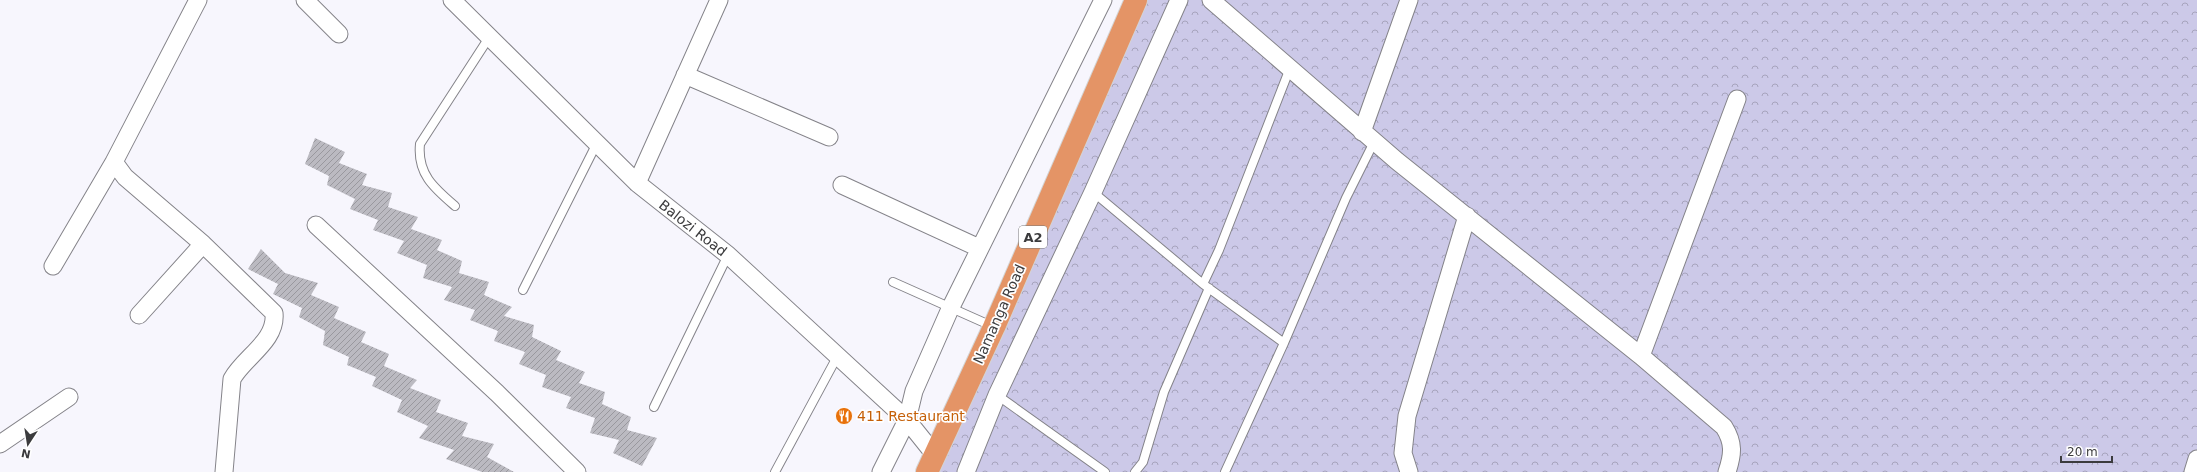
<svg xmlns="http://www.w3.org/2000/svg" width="2197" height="472" font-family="'DejaVu Sans',sans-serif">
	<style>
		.park { fill: url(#park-crowns) }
		.building { fill: url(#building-hatch) }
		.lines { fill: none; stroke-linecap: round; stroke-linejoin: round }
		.service-casing { stroke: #848389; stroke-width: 10 }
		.minor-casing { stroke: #848389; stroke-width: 19 }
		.trunk-casing { stroke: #d4d4d4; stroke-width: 24 }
		.service { stroke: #fff; stroke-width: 8 }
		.minor { stroke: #fff; stroke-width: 17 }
		.trunk { stroke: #e49466; stroke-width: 22 }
		.labels { text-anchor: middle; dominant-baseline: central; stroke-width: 3.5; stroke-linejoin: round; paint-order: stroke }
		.shield { fill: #fff; stroke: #767677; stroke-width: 1 }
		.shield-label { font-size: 13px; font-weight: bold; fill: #3b3b3d }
		.street-label { font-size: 14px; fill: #3b3b3d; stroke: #fff }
		.food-label { font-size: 14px; fill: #c56008; stroke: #fff; text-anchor: start }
	</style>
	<defs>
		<pattern id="park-crowns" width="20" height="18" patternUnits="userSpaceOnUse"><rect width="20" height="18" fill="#ccc9e8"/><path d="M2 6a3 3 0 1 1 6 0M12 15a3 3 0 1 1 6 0" fill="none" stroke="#a7a4bd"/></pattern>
		<pattern id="building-hatch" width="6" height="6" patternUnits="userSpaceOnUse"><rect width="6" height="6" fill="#bbbac1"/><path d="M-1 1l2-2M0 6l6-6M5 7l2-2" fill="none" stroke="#99989e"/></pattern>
	</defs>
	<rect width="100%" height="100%" fill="#f7f6fd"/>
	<path class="park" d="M1143,0H2197V472H927Z"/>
	<path class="building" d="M315,138L345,152L339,163L367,174L362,185L392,193L388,207L418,217L411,229L442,240L437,250L462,261L459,273L489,282L484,295L512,307L504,316L534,325L532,337L561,351L556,360L585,372L579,383L605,392L602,404L631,417L627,430L657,438L642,466L613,453L619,440L590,433L595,418L566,408L571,397L542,387L546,375L519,364L525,352L494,341L498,331L470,320L475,310L444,300L452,287L423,278L427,265L397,253L404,241L373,230L378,220L350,209L355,199L327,185L329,176L305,164Z
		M261,249L285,273L318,283L311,295L339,307L334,318L366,332L361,342L389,354L384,366L417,380L410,388L441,400L436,412L468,423L462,436L494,444L487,457L514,472H482L446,459L454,450L419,438L428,426L397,412L402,400L372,386L376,377L347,365L349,357L323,345L325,331L299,317L302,308L273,294L278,284L248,269Z"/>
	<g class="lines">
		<g class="service-casing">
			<path id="service" d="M1093,192L1203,284L1284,343L1225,472
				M455,206C434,188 417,174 420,144L490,36
				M893,282L994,327
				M1203,284L1219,250L1290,68
				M523,290L596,145
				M1284,343L1346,198L1374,142
				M997,395L1105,472
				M654,407L728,255
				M775,472L837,357
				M1135,472L1143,462L1164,392L1209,288"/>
		</g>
		<g class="minor-casing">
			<path id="minor" d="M198,0L114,162L125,177L203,244L274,313C277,341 244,357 232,379L224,472
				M305,0L339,34
				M452,0L637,183L728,255L907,420L935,455
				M1211,0L1397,161L1641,356L1724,427C1734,443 1733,454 1727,472
				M685,75L829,137
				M1362,132L1409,0
				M637,183L719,0
				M842,185L979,248
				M316,225L497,393L577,472
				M53,266L114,162
				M139,315L203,244
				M1641,356L1737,99
				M0,444L69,397
				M881,472L907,420L914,391L950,309L1103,0
				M966,472L997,395L1093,192L1179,0
				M1409,472L1403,453L1407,416L1467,216
				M2193,472L2197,459"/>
		</g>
		<g class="trunk-casing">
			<path id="trunk" d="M927,472L994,327L1136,0"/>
		</g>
		<use href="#service" class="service"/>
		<use href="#minor" class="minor"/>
		<use href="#trunk" class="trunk"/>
	</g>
	<defs>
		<g id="restaurant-disc" transform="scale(0.9)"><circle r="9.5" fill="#e8710a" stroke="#fff"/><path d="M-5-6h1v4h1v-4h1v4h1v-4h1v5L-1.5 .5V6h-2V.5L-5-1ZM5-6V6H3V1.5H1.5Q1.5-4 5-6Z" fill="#fff"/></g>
	</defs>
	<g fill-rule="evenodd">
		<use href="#restaurant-disc" x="844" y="416"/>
	</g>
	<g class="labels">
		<rect class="shield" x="1019" y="226" width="28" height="22" rx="3"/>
		<g class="shield-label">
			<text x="1033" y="237">A2</text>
		</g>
		<g class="street-label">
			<text transform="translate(693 228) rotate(38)">Balozi Road</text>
			<text transform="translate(999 314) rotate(-66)">Namanga Road</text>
		</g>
		<g class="food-label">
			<text x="857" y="416">411 Restaurant</text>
		</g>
	</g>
	<g transform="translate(28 444) rotate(192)" stroke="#ffffff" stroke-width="3" paint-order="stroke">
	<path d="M0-3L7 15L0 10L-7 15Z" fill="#3b3b3d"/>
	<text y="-6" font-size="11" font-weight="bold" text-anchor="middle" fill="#3b3b3d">N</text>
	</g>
	<path d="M2061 456v6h51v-6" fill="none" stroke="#3b3b3d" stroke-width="2"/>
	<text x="2067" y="456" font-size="12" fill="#3b3b3d" stroke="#ffffff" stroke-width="3" paint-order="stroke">20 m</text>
</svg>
